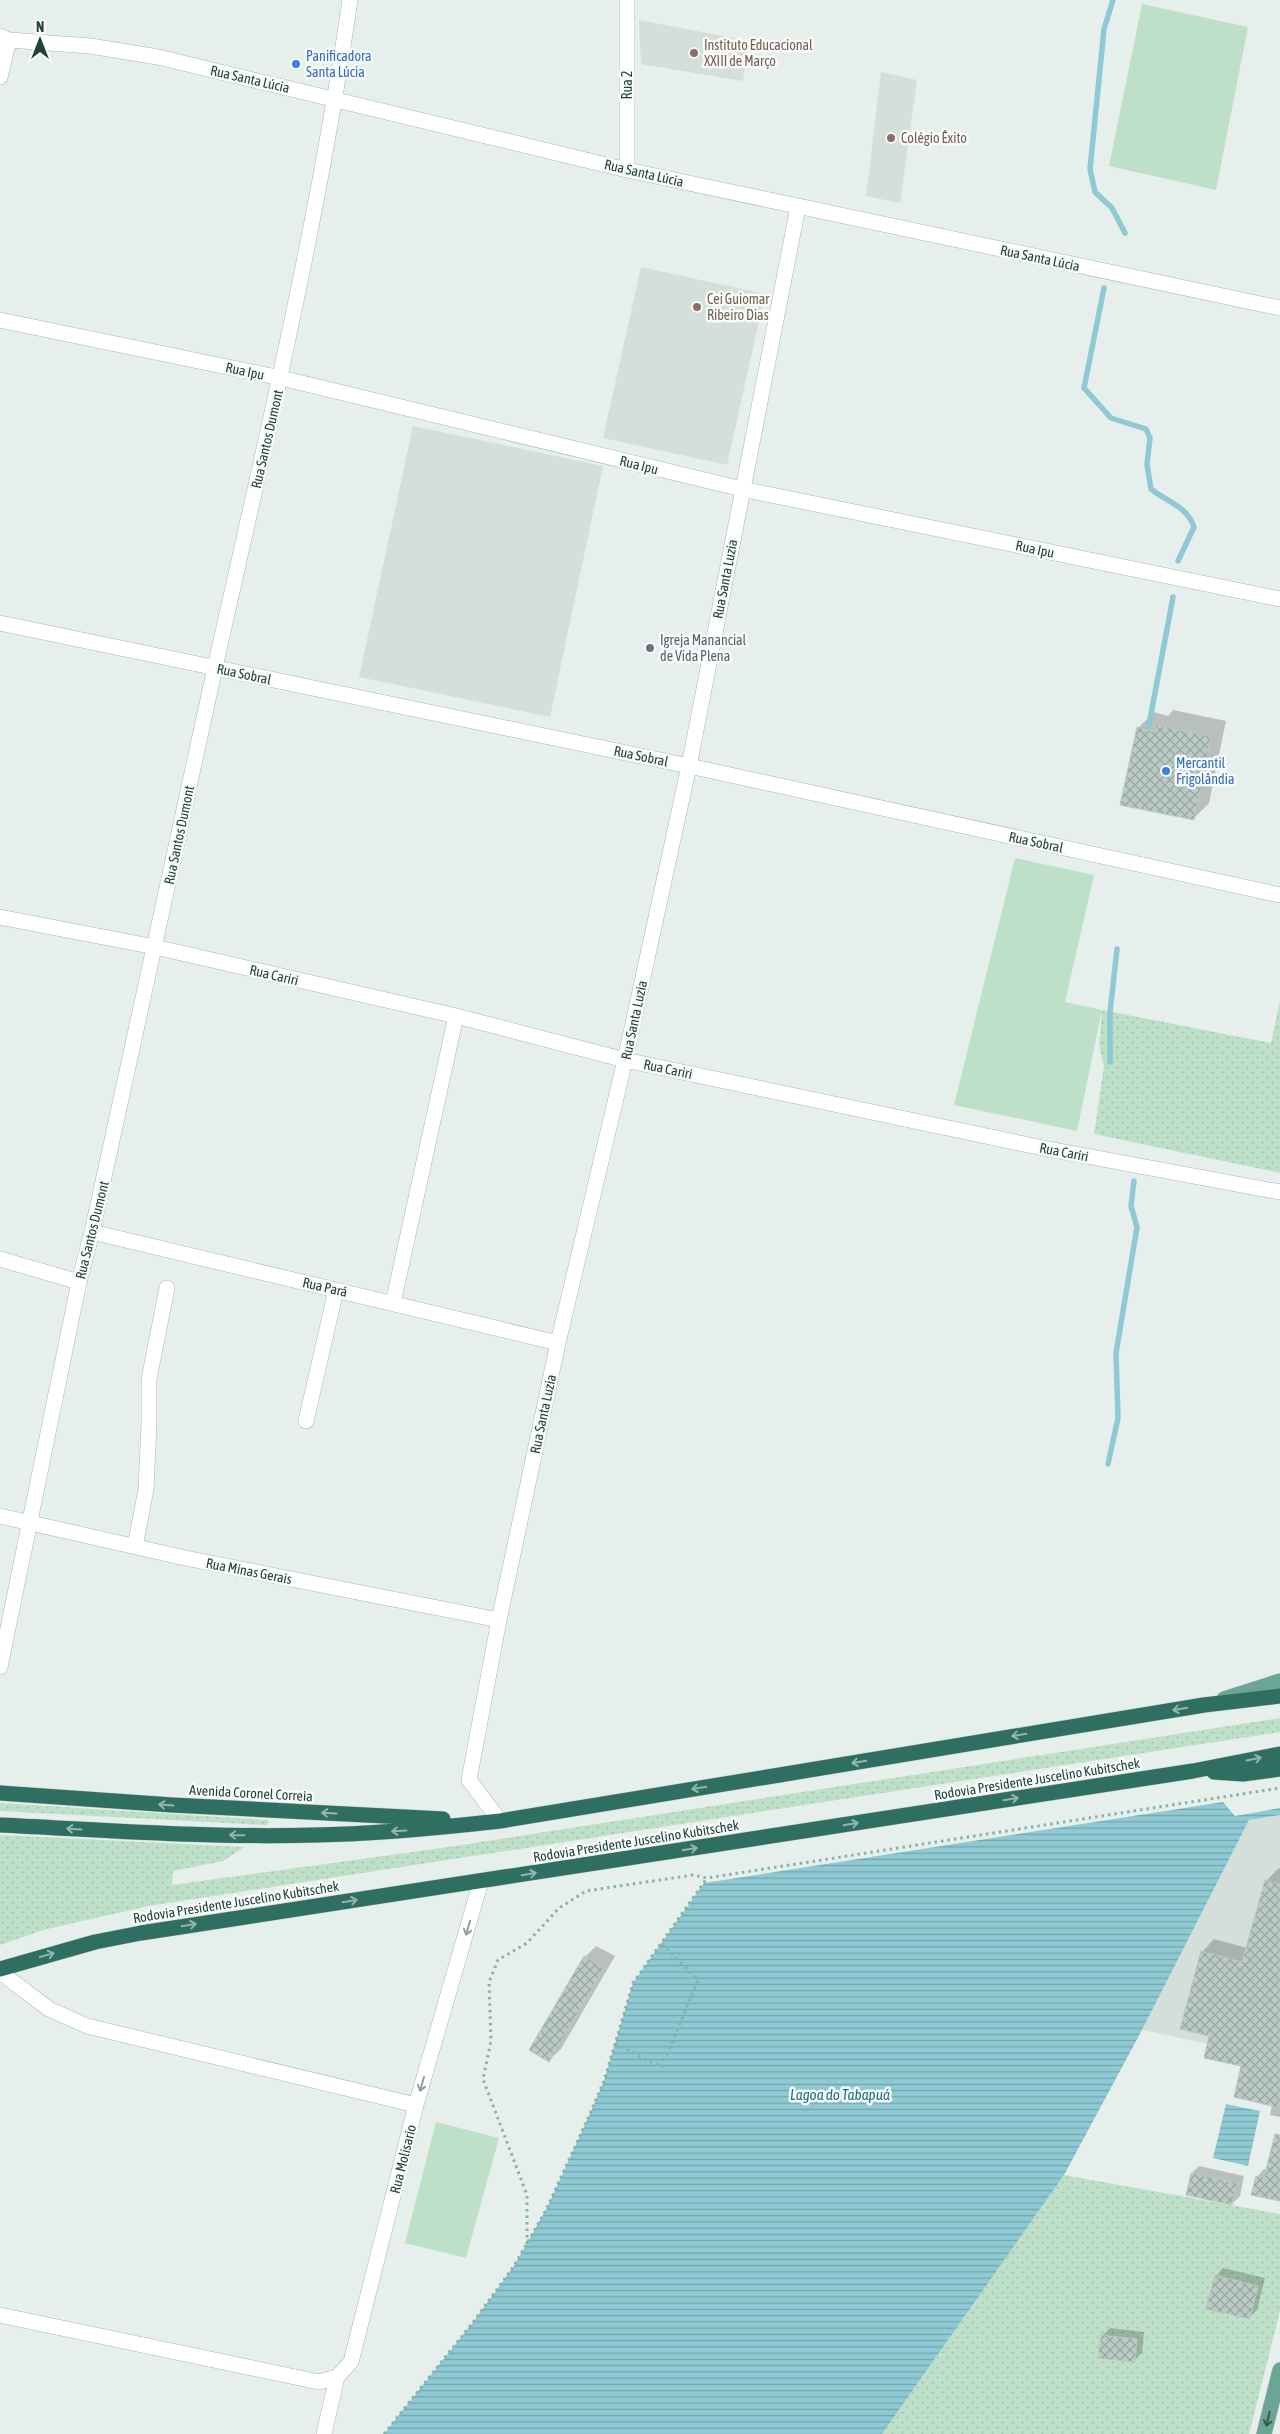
<svg xmlns="http://www.w3.org/2000/svg" width="1280" height="2434" font-family="'Asap Condensed',sans-serif">
	<style>
		.built { fill: #d4dfda }
		.grass { fill: url(#grass-dots) }
		.pitch { fill: #bfe0c8 }
		.water { fill: url(#water-rules) }
		.shadow { fill: #0003 }
		.lines { fill: none; stroke-linecap: round; stroke-linejoin: round }
		.stream { stroke: #8ec9d4; stroke-width: 5.5 }
		.building { fill: url(#building-cross-hatch); stroke: #b8c9c2 }
		.minor-casing { stroke: #a8b8b2; stroke-width: 16 }
		.major-casing { stroke: #c2cac8; stroke-width: 16 }
		.highway-casing { stroke: #c2cac8; stroke-width: 16 }
		.path { stroke: #86b3a5; stroke-width: 3; stroke-dasharray: 2.5 4; stroke-linecap: butt }
		.minor { stroke: #fff; stroke-width: 15 }
		.major { stroke: #6aa596; stroke-width: 15 }
		.highway { stroke: #2f6f62; stroke-width: 15 }
		.oneway { stroke: #93b5ae }
		.oneway2 { stroke: #92a09c }
		.oneway3 { stroke: #365b51 }
		.education-dot { fill: #8d6e63; stroke: #f7fbf9; stroke-width: 2 }
		.shop-dot { fill: #3f7fe0; stroke: #f7fbf9; stroke-width: 2 }
		.worship-dot { fill: #6b7280; stroke: #f7fbf9; stroke-width: 2 }
		.labels { text-anchor: middle; dominant-baseline: central; stroke-width: 5; stroke-linejoin: round; paint-order: stroke }
		.education-label { font-size: 14px; fill: #785e54; stroke: #f7fbf9; text-anchor: start }
		.shop-label { font-size: 14px; fill: #366cbe; stroke: #f7fbf9; text-anchor: start }
		.street-label { font-size: 14px; fill: #24423a; stroke: #f7fbf9 }
		.worship-label { font-size: 14px; fill: #5b616d; stroke: #f7fbf9; text-anchor: start }
		.water-label { font-size: 15px; font-style: italic; fill: #1c6f80; stroke: #f7fbf9 }
	</style>
	<defs>
		<pattern id="grass-dots" width="8" height="8" patternUnits="userSpaceOnUse" patternTransform="scale(1.25)"><rect width="8" height="8" fill="#bfe0c8"/><path d="M2 2h.1M6 6h.1" fill="none" stroke="#a4c1ad" stroke-width="1.8" stroke-linecap="round"/></pattern>
		<pattern id="water-rules" width="6" height="5" patternUnits="userSpaceOnUse" patternTransform="scale(1.25)"><rect width="6" height="5" fill="#8ec9d4"/><path d="M0 2.5h6" fill="none" stroke="#74a5ad"/></pattern>
		<pattern id="building-cross-hatch" width="8" height="8" patternUnits="userSpaceOnUse" patternTransform="scale(1.25)"><rect width="8" height="8" fill="#bbcac4"/><path d="M0 0l8 8M0 8l8-8" fill="none" stroke="#98a6a0"/></pattern>
	</defs>
	<rect width="100%" height="100%" fill="#e6efeb"/>
	<path class="built" d="M639,20L749,41L743,81L641,64Z
		M881,72L917,80L900,203L866,196Z
		M641,267L765,294L727,465L603,438Z
		M413,426L603,466L550,717L359,677Z
		M1280,1815V2059L1142,2030L1249,1820Z"/>
	<path class="grass" d="M1280,1001V1173L1094,1134L1104,1066L1099,1046L1102,1010L1271,1043Z
		M1280,1718V1732L148,1906L43,1930L0,1945V1835L244,1847L223,1861L173,1871L172,1885L442,1848Z
		M0,1803L267,1820L269,1822L266,1825L0,1811Z
		M1064,2175L1280,2214V2311L1249,2434H882Z"/>
	<path class="pitch" d="M1142,4L1248,27L1216,190L1109,166Z
		M1015,858L1094,875L1065,1002L1102,1010L1077,1131L954,1105Z
		M436,2122L499,2138L466,2258L405,2243Z"/>
	<path class="water" d="M1223,1802L1235,1816L1280,1808V1815L1249,1820L1142,2030L1064,2175L882,2434H384L474,2321L514,2266L546,2210L589,2116L604,2081L633,1983L704,1883Z
		M1226,2104L1260,2111L1248,2166L1213,2158Z"/>
	<path class="shadow" d="M1173,710L1226,721L1209,803L1194,818L1122,804L1139,727L1154,712L1168,716Z
		M1279,1868L1280,1869V2117L1270,2115L1272,2105L1242,2065L1210,2036L1202,1952L1214,1939L1247,1948L1266,1881Z
		M596,1946L615,1956L561,2049L549,2060L585,1957Z
		M1280,2143V2200L1257,2177L1264,2169L1267,2170Z
		M1199,2166L1244,2176L1240,2196L1232,2204L1192,2173Z
		M1223,2268L1265,2278L1257,2310L1249,2318L1216,2276Z
		M1110,2328L1144,2332L1142,2353L1134,2360L1102,2336Z"/>
	<g class="lines">
		<path class="stream" d="M1113,0L1104,29L1090,169L1095,192L1112,208L1125,233
			M1104,288L1084,388L1111,418L1146,429L1150,438L1147,464L1151,489C1167,502 1187,506 1194,527L1178,561
			M1148,730L1173,597
			M1110,1062V1012L1117,949
			M1108,1464L1118,1418L1116,1353L1137,1227L1131,1206L1134,1181"/>
	</g>
	<path class="building" d="M1156,725L1211,737L1194,820L1120,805L1137,727L1155,732Z
		M1265,1880L1280,1884V2108L1234,2097L1241,2066L1204,2058L1209,2036L1180,2029L1201,1951L1242,1962Z
		M584,1956L604,1968L549,2062L529,2050Z
		M1275,2134L1280,2135V2201L1251,2195L1256,2176L1264,2178Z
		M1191,2173L1237,2183L1232,2205L1186,2195Z
		M1215,2275L1258,2286L1250,2319L1206,2309Z
		M1101,2335L1137,2339L1135,2362L1098,2358Z"/>
	<g class="lines">
		<g class="minor-casing">
			<path id="minor" d="M627,0V170
				M0,36L9,40L90,46L158,57L627,170L1280,308
				M0,77L9,40
				M0,320L281,378L742,489L1280,599
				M0,623L689,766L1280,895
				M0,917L155,947L456,1016L625,1060L1043,1148L1280,1192
				M92,1232L558,1343
				M0,1259L79,1282
				M393,1303L456,1016
				M306,1421L336,1290
				M0,1516L185,1558L499,1620
				M135,1547L146,1489L149,1423V1379L167,1288
				M0,1667L79,1282L92,1232C134,1042 173,852 216,663C265,443 318,223 350,0
				M500,1821L469,1780L499,1620L558,1343L625,1060L689,766L798,207
				M0,1972L49,2009L87,2026L416,2105
				M0,2315L319,2382L337,2377
				M324,2434L337,2377L351,2362L416,2105L481,1881"/>
		</g>
		<g class="major-casing">
			<path id="major" d="M1224,1699L1280,1681
				M1264,2434L1280,2370"/>
		</g>
		<g class="highway-casing">
			<path id="highway" d="M1214,1772L1243,1774L1280,1769
				M0,1793L172,1805L443,1819
				M0,1825C105,1830 210,1838 315,1835C377,1834 438,1828 500,1821L1204,1705L1280,1696
				M0,1969L95,1942L141,1933L1193,1771L1280,1754"/>
		</g>
		<path class="path" d="M615,2044L662,2067L698,1980L661,1943
			M527,2244V2195L483,2079L491,2041L489,1982L498,1960L527,1943L559,1908L586,1891L693,1875L707,1878L1280,1788
			M384,2434L474,2321L514,2266L546,2210L589,2116L604,2081L633,1983L707,1878"/>
		<use href="#minor" class="minor"/>
		<use href="#major" class="major"/>
		<use href="#highway" class="highway"/>
	</g>
	<defs><path id="oneway-shaft" d="M-6 0H5M1.5-3L5.5 0L1.5 3" fill="none" stroke-width="1.6" stroke-linecap="round" stroke-linejoin="round" transform="scale(1.25)"/></defs>
	<g class="oneway">
		<use href="#oneway-shaft" transform="translate(1180 1709) rotate(171)"/>
		<use href="#oneway-shaft" transform="translate(1019 1735) rotate(171)"/>
		<use href="#oneway-shaft" transform="translate(1254 1759) rotate(-11)"/>
		<use href="#oneway-shaft" transform="translate(859 1762) rotate(171)"/>
		<use href="#oneway-shaft" transform="translate(699 1788) rotate(171)"/>
		<use href="#oneway-shaft" transform="translate(1011 1799) rotate(-9)"/>
		<use href="#oneway-shaft" transform="translate(166 1805) rotate(-176)"/>
		<use href="#oneway-shaft" transform="translate(329 1813) rotate(-177)"/>
		<use href="#oneway-shaft" transform="translate(851 1824) rotate(-9)"/>
		<use href="#oneway-shaft" transform="translate(74 1829) rotate(-177)"/>
		<use href="#oneway-shaft" transform="translate(399 1831) rotate(177)"/>
		<use href="#oneway-shaft" transform="translate(237 1835) rotate(-179)"/>
		<use href="#oneway-shaft" transform="translate(690 1849) rotate(-9)"/>
		<use href="#oneway-shaft" transform="translate(529 1874) rotate(-9)"/>
		<use href="#oneway-shaft" transform="translate(350 1901) rotate(-9)"/>
		<use href="#oneway-shaft" transform="translate(189 1925) rotate(-9)"/>
		<use href="#oneway-shaft" transform="translate(47 1955) rotate(-15)"/>
	</g>
	<g class="oneway2">
		<use href="#oneway-shaft" transform="translate(468 1928) rotate(106)"/>
		<use href="#oneway-shaft" transform="translate(422 2084) rotate(106)"/>
	</g>
	<use class="oneway3" href="#oneway-shaft" transform="translate(1268 2419) rotate(103)"/>
	<g class="education-dot">
		<circle cx="694" cy="53" r="5"/>
		<circle cx="891" cy="138" r="5"/>
		<circle cx="697" cy="307" r="5"/>
	</g>
	<g class="shop-dot">
		<circle cx="296" cy="64" r="5"/>
		<circle cx="1166" cy="771" r="5"/>
	</g>
	<circle class="worship-dot" cx="650" cy="648" r="5"/>
	<g class="labels">
		<g class="education-label">
			<text x="704" y="45">Instituto Educacional<tspan x="704" dy="16">XXIII de Março</tspan></text>
			<text x="901" y="138">Colégio Êxito</text>
			<text x="707" y="299">Cei Guiomar<tspan x="707" dy="16">Ribeiro Dias</tspan></text>
		</g>
		<g class="shop-label">
			<text x="306" y="56">Panificadora<tspan x="306" dy="16">Santa Lúcia</tspan></text>
			<text x="1176" y="763">Mercantil<tspan x="1176" dy="16">Frigolândia</tspan></text>
		</g>
		<g class="street-label">
			<text transform="translate(250 79) rotate(13)">Rua Santa Lúcia</text>
			<text transform="translate(627 85) rotate(-90)">Rua 2</text>
			<text transform="translate(644 173) rotate(13)">Rua Santa Lúcia</text>
			<text transform="translate(1040 258) rotate(12)">Rua Santa Lúcia</text>
			<text transform="translate(245 371) rotate(12)">Rua Ipu</text>
			<text transform="translate(267 439) rotate(-77)">Rua Santos Dumont</text>
			<text transform="translate(639 465) rotate(14)">Rua Ipu</text>
			<text transform="translate(1035 549) rotate(12)">Rua Ipu</text>
			<text transform="translate(725 579) rotate(-79)">Rua Santa Luzia</text>
			<text transform="translate(244 674) rotate(12)">Rua Sobral</text>
			<text transform="translate(641 756) rotate(12)">Rua Sobral</text>
			<text transform="translate(179 835) rotate(-78)">Rua Santos Dumont</text>
			<text transform="translate(1036 842) rotate(12)">Rua Sobral</text>
			<text transform="translate(274 975) rotate(13)">Rua Cariri</text>
			<text transform="translate(634 1020) rotate(-78)">Rua Santa Luzia</text>
			<text transform="translate(668 1069) rotate(12)">Rua Cariri</text>
			<text transform="translate(1064 1152) rotate(11)">Rua Cariri</text>
			<text transform="translate(92 1230) rotate(-76)">Rua Santos Dumont</text>
			<text transform="translate(325 1287) rotate(13)">Rua Pará</text>
			<text transform="translate(543 1414) rotate(-78)">Rua Santa Luzia</text>
			<text transform="translate(249 1571) rotate(11)">Rua Minas Gerais</text>
			<text transform="translate(1037 1779) rotate(-9)">Rodovia Presidente Juscelino Kubitschek</text>
			<text transform="translate(251 1793) rotate(3)">Avenida Coronel Correia</text>
			<text transform="translate(636 1841) rotate(-9)">Rodovia Presidente Juscelino Kubitschek</text>
			<text transform="translate(236 1902) rotate(-9)">Rodovia Presidente Juscelino Kubitschek</text>
			<text transform="translate(403 2159) rotate(-76)">Rua Molisario</text>
		</g>
		<g class="worship-label">
			<text x="660" y="640">Igreja Manancial<tspan x="660" dy="16">de Vida Plena</tspan></text>
		</g>
		<g class="water-label">
			<text x="840" y="2094">Lagoa do Tabapuá</text>
		</g>
	</g>
	<g transform="translate(40 40)" stroke="#f7fbf9" stroke-width="4" paint-order="stroke">
	<path d="M0-4L9 19L0 12L-9 19Z" fill="#24423a"/>
	<text y="-8" font-size="14" font-weight="bold" text-anchor="middle" fill="#24423a">N</text>
	</g>
</svg>
